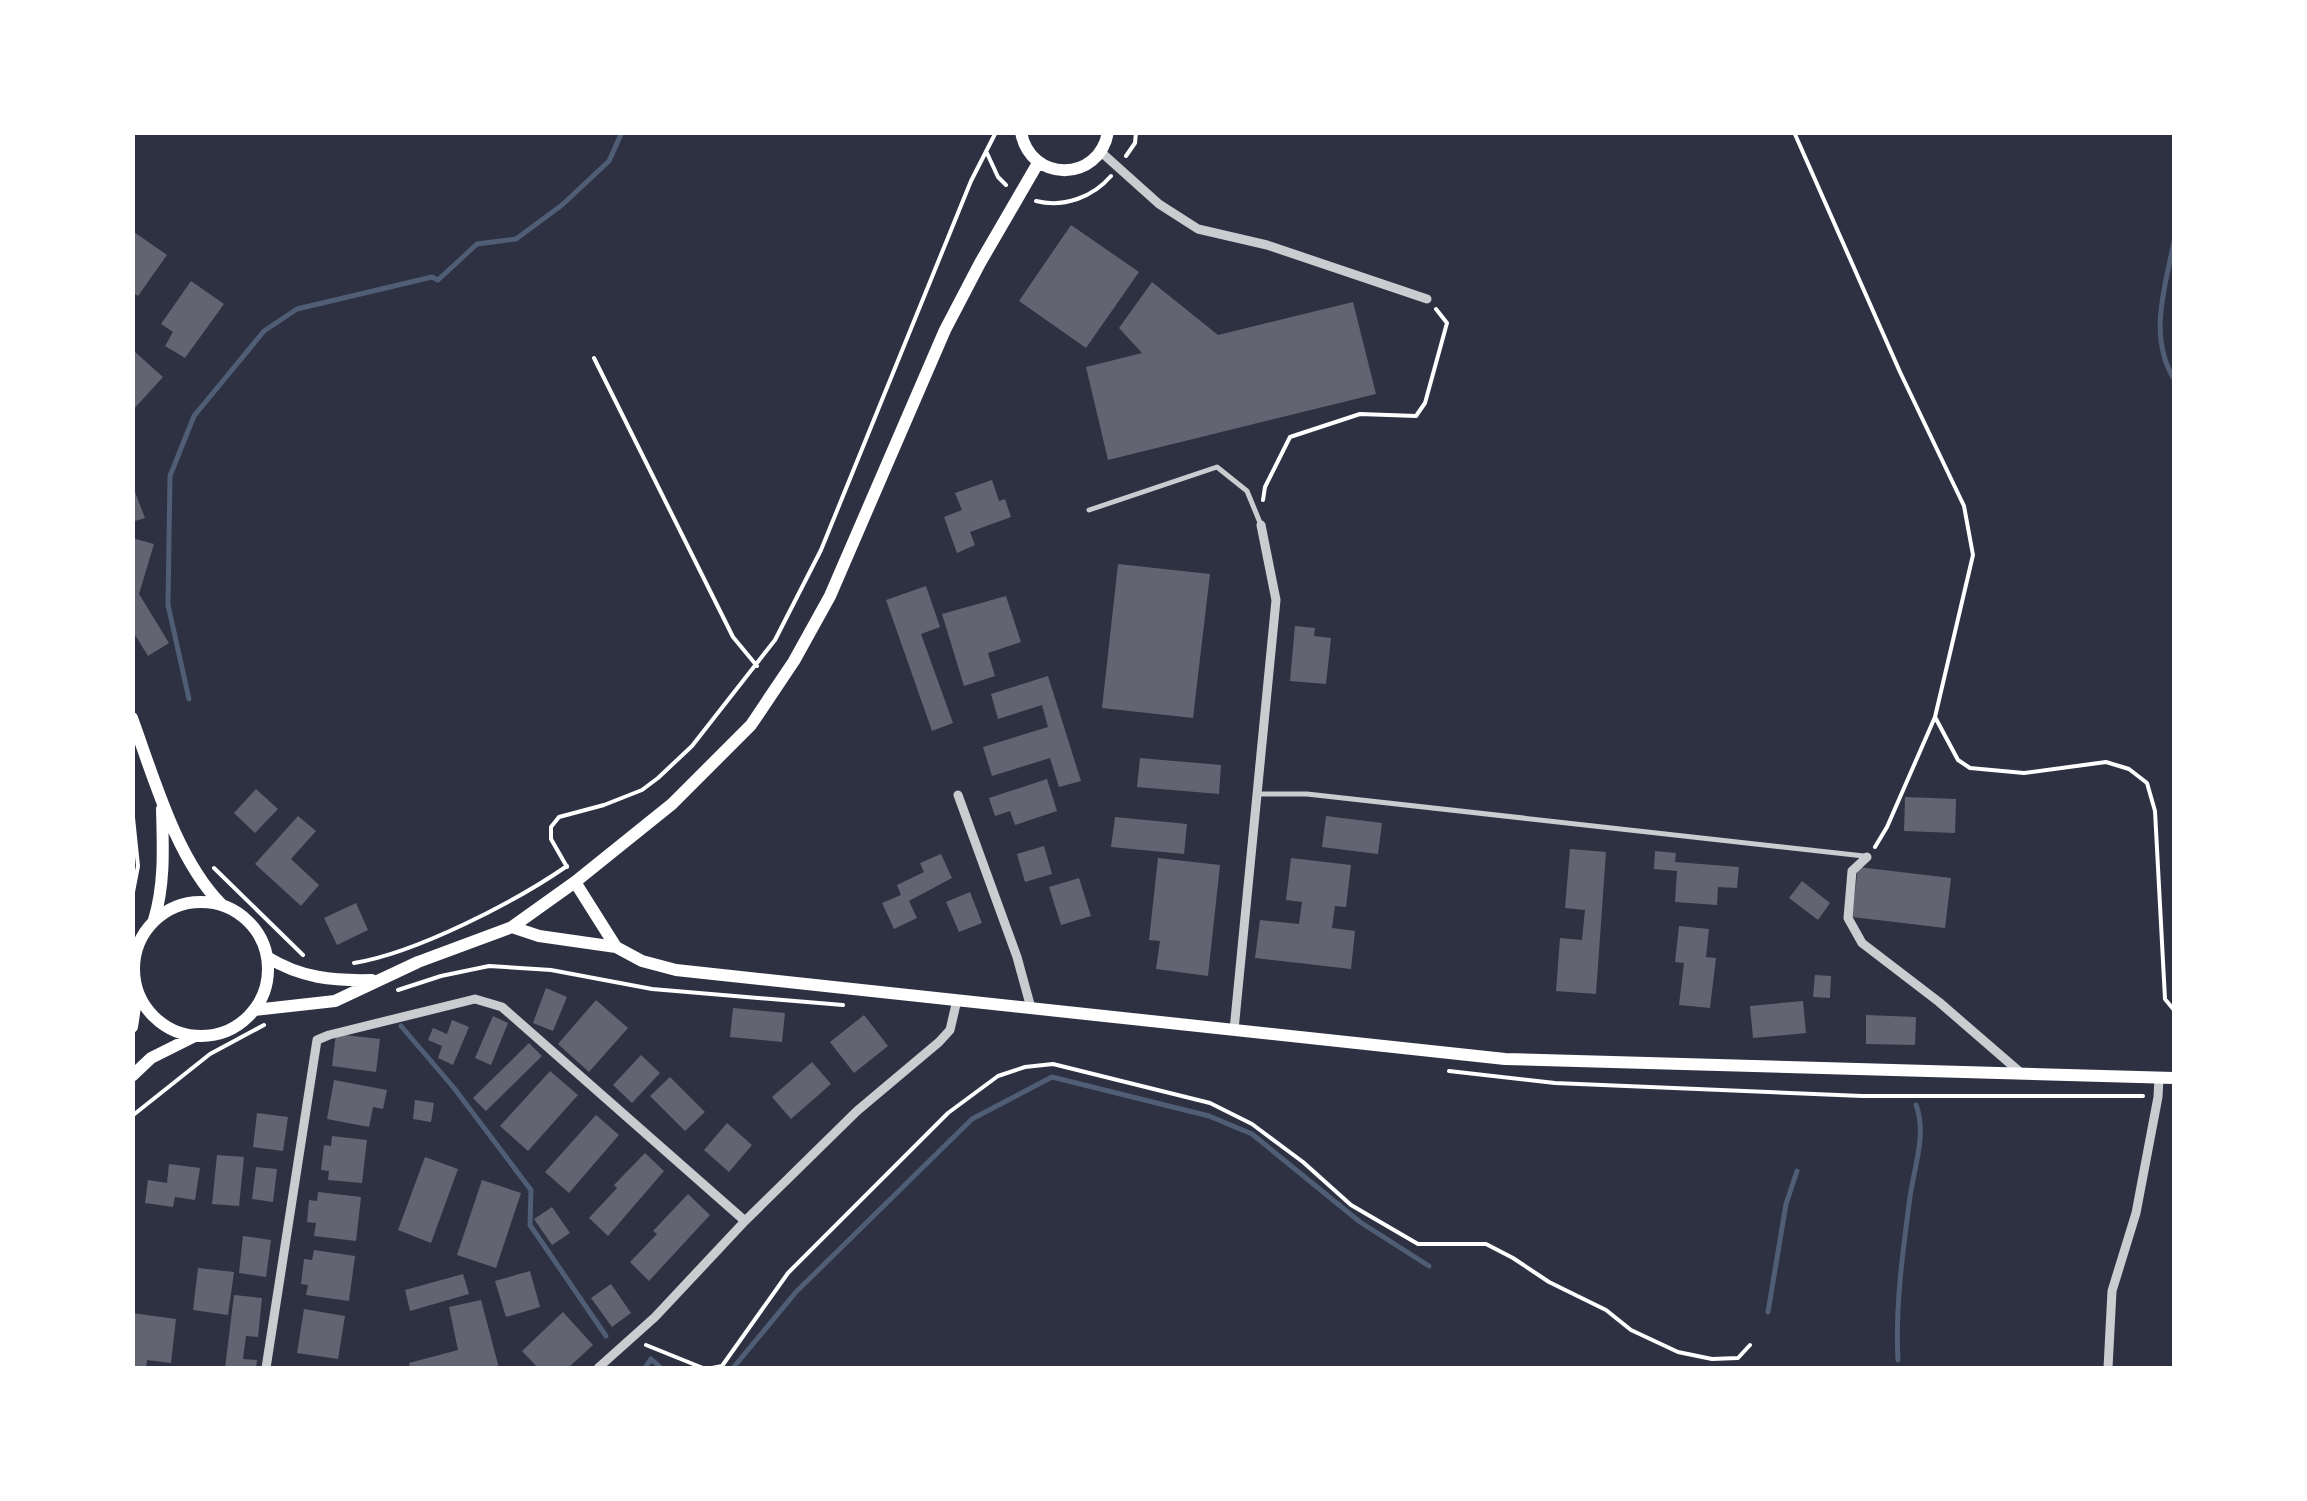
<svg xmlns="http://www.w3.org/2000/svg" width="2307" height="1501" font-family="'Nunito Sans',sans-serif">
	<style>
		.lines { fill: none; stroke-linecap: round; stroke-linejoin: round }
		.stream { stroke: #4f5d75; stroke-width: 5 }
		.building { fill: #626471 }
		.path { stroke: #fff; stroke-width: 4 }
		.service { stroke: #caccd0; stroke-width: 5 }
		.minor { stroke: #caccd0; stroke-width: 9 }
		.secondary { stroke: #fff; stroke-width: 12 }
	</style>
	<rect width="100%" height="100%" fill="#2d3142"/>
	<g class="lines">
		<path class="stream" d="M2174,242C2165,287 2148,336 2174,379
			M189,699L168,605L170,476L194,416L264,331L297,309L432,277L438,280L477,244L516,239L562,205L609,161L622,132
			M401,1026L454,1088L531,1190L530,1225L606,1336
			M1768,1312L1786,1204L1797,1171
			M1898,1360C1895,1307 1903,1250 1910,1197C1914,1168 1927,1133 1916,1105
			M645,1368L651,1359L661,1368
			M733,1368L796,1292L972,1119L1052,1077L1209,1116L1252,1134L1360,1222L1429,1266"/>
	</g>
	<path class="building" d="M1071,225L1139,272L1086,348L1019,301Z
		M134,232L167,255L138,296L132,292Z
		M191,281L224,304L185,358L165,346L173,332L161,324Z
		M1152,282L1218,335L1353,302L1376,394L1108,460L1086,367L1142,353L1119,328Z
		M135,352L163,377L132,411V355Z
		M992,480L999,501L1005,499L1011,517L970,532L975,545L957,553L944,517L962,510L955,493Z
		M132,484L145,518L132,522Z
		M132,538L154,544L139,594L169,643L148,656L132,630Z
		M1118,564L1210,574L1193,718L1102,708Z
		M926,586L940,627L921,634L953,723L932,731L886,600Z
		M1006,596L1021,642L988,653L995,676L964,686L942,614Z
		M1295,626L1315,628L1314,636L1331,638L1326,684L1290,681Z
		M1048,676L1081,781L1059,787L1050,758L992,776L983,747L1048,727L1042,705L998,719L991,694Z
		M1140,758L1221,765L1219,794L1137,787Z
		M1047,779L1057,811L1015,825L1010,811L995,816L989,798Z
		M256,789L278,809L255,833L234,813Z
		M1905,797L1956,799L1955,833L1904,831Z
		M298,816L316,831L291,859L319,885L301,906L255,864Z
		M1326,816L1382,823L1378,854L1322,847Z
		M1115,817L1187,824L1184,854L1111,847Z
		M1044,846L1052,874L1025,882L1017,854Z
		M1570,849L1606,852L1596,994L1556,991L1560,938L1582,940L1585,910L1565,908Z
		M1655,851L1676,853L1675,862L1739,867L1737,888L1718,887L1717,905L1675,902L1677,871L1654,869Z
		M941,854L952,878L909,901L917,918L894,929L882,903L901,895L897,885L924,872L920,863Z
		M1158,858L1220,865L1208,976L1156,969L1160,941L1149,940Z
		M1291,858L1351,865L1346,907L1335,906L1332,928L1355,931L1351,969L1255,958L1260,920L1299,924L1302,902L1286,900Z
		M1858,867L1951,878L1945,928L1852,917Z
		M1079,878L1091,916L1061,925L1049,887Z
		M1802,881L1830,903L1818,920L1789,898Z
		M970,892L982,923L959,932L946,902Z
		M356,903L368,930L337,945L324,918Z
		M1679,926L1709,929L1706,957L1716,958L1710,1008L1679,1005L1684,963L1675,962Z
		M1815,975L1831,976L1830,998L1813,997Z
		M546,988L567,997L553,1031L533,1023Z
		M596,1000L628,1028L589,1072L558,1044Z
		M1803,1001L1806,1033L1753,1038L1750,1006Z
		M733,1008L785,1013L782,1042L730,1037Z
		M864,1015L888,1046L854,1073L830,1042Z
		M1866,1015L1916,1017L1915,1045L1866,1044Z
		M493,1016L508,1023L491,1065L475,1058Z
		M452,1020L469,1027L453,1065L438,1058L442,1046L428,1040L433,1028L447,1034Z
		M336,1034L380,1039L376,1072L332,1066Z
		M529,1043L542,1056L486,1111L473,1098Z
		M641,1055L660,1073L632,1103L613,1085Z
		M812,1062L831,1084L791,1119L772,1097Z
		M550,1071L578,1095L528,1151L500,1126Z
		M670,1077L705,1112L685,1131L650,1096Z
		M334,1080L387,1090L383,1109L373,1107L369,1127L327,1119Z
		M415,1100L434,1103L431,1122L413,1119Z
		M257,1113L288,1117L283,1151L253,1147Z
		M596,1115L619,1135L569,1193L545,1172Z
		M727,1123L752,1145L729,1172L704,1150Z
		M332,1136L367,1140L362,1183L328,1180L329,1171L321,1170L324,1145L331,1146Z
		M645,1153L664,1171L608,1236L589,1218L617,1188L614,1185Z
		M217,1155L244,1157L239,1206L212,1204Z
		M425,1157L458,1169L431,1243L398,1230Z
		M169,1164L200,1168L195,1200L175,1197L173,1207L145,1203L148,1180L167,1183Z
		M256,1167L277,1169L273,1202L252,1199Z
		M482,1180L521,1193L496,1268L457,1255Z
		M318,1192L361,1197L356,1241L314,1236L316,1223L307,1222L309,1200L317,1201Z
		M688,1194L710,1215L649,1281L630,1262L657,1234L653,1231Z
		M552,1207L570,1233L552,1245L534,1219Z
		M243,1236L271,1240L266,1277L239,1273Z
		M314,1250L355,1256L349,1301L306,1295L308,1285L301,1284L304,1259L312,1260Z
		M198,1268L234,1272L228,1315L193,1310Z
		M530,1271L540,1307L506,1317L495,1281Z
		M463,1274L469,1294L410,1311L405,1290Z
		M611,1284L631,1313L612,1327L591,1298Z
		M234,1295L262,1298L258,1337L246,1336L243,1359L257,1360L256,1368H225Z
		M481,1300L499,1368H410L409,1363L458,1350L449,1307Z
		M304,1309L345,1316L338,1359L297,1353Z
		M563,1312L593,1345L568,1368H538L522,1351Z
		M132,1313L176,1319L171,1363L147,1360L146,1368H132Z"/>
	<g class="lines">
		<path class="path" d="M1794,132L1900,372L1964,506L1973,555L1935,717L1887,827L1875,847
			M986,151L998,177L1006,185
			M1126,156L1135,143L1136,132
			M1036,201C1064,208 1093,197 1111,176
			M594,358L733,637L757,666
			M1263,500L1265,487L1290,437L1360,414L1416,416L1425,403L1447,323L1436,309
			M1935,717L1958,760L1970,768L2024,773L2106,762L2129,769L2147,783L2155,811L2165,999L2174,1010
			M132,808L138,866L132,897
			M567,867L551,839V827L559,817L604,805L642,790L658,778L692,746L775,640L821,550L971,181L996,132
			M214,868L303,955
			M354,963C416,953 515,902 567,866
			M398,990L441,976L489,966L551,970L652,989L843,1005
			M1449,1071L1555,1083L1862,1096H2143
			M132,1116L210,1054L264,1025
			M646,1345L703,1368
			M712,1368L722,1366L788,1273L948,1113L998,1076L1025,1067L1053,1064L1210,1103L1252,1124L1303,1162L1351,1205L1418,1244H1486L1513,1258L1549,1282L1606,1310L1631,1330L1678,1352L1712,1359L1738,1358L1750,1345"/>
		<path class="service" d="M1089,510L1217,467L1247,491L1261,525
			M1259,794H1307L1864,856"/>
		<path class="minor" d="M1101,152L1159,204L1198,229L1267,245L1427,299
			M958,795L1017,957L1031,1008
			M1867,857L1852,871L1848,918L1862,943L1939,1002L2021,1073
			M1234,1030L1276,600L1261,525
			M266,1368L317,1040L329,1035L475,999L502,1007L745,1221
			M598,1368L655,1317L745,1221L857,1111L939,1042L950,1030L957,1000
			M2108,1368L2112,1291L2136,1213L2158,1097L2159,1078"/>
		<path class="secondary" d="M1021,132C1030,183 1099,183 1108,132
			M132,718C154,778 176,858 221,904
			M575,882L616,947L642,961L676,970L1505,1059L2174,1078
			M134 969a67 67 0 1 1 134 0a67 67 0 1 1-134 0Z
			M154,920C165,884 163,847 162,809
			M512,927L539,936L616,947
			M267,957C301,978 333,981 372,980
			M254,1010L335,1001L418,962L512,927L575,882L672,804L751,725L794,661L830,596L945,330L980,263L1038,163
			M132,1027L137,993
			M132,1076L151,1058L195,1036"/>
	</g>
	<rect width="2307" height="1501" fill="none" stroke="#ffffff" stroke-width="270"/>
</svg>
